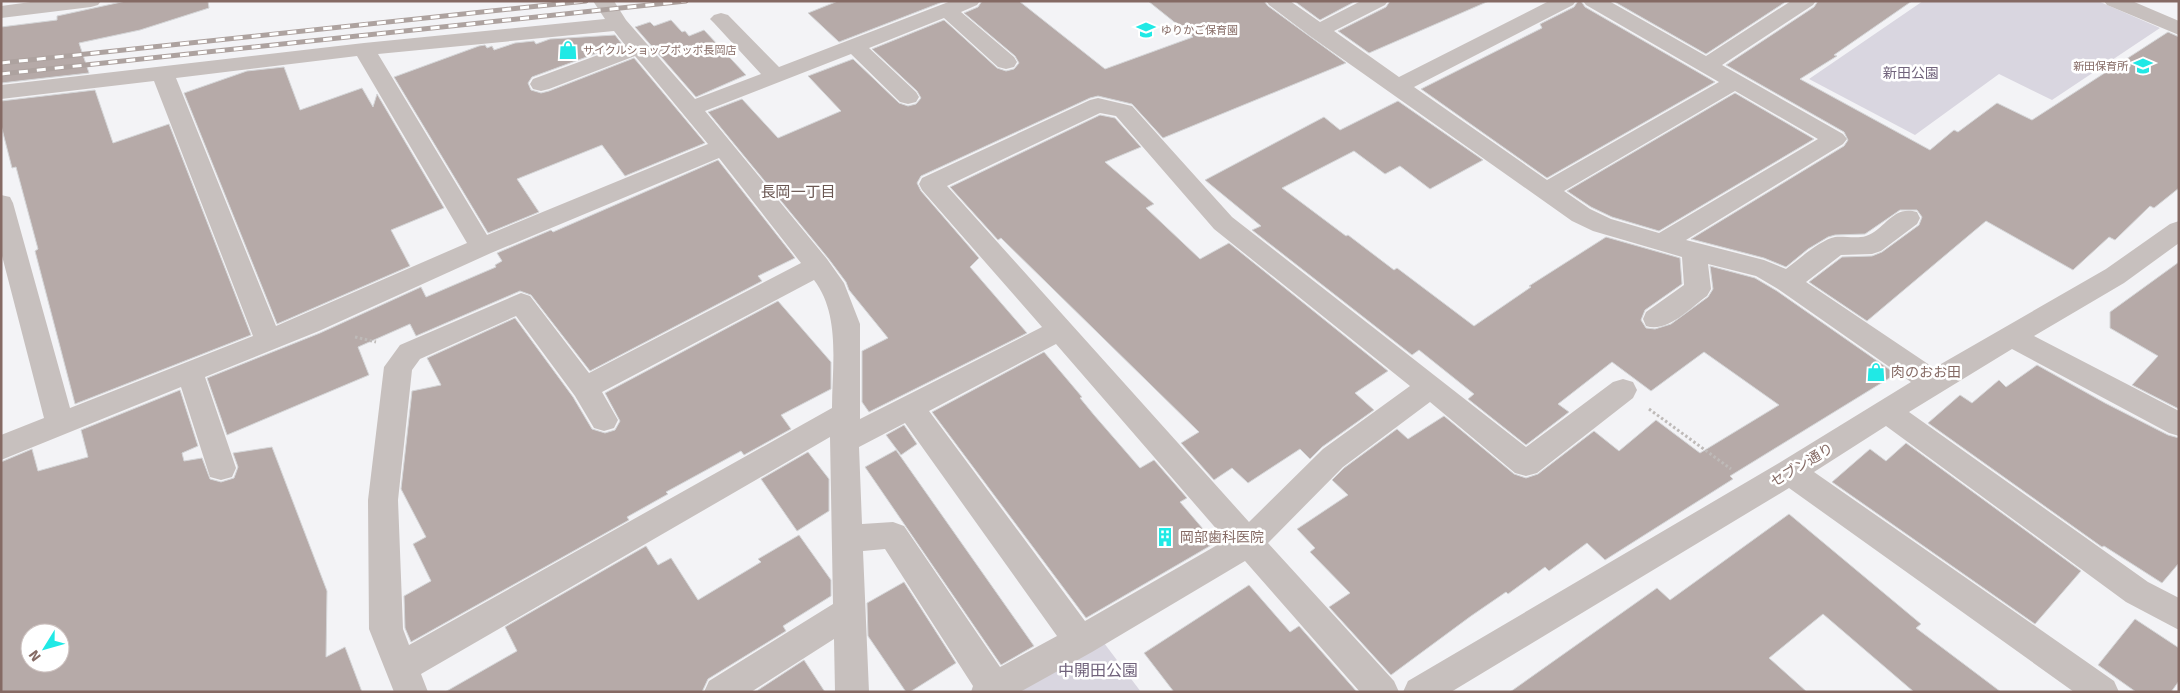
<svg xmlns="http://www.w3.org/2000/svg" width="2180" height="693" font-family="Signika,'Noto Sans JP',sans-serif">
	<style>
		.green { fill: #d9d6e0 }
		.building { fill: #b6aaa8; stroke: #d5d6d8; fill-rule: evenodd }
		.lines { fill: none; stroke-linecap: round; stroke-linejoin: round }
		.path { stroke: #bebab8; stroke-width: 3; stroke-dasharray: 2.5 2.5; stroke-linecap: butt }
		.minor { fill: #c7c0be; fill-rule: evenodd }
		.rail-casing { stroke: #ada29f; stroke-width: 5 }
		.rail { stroke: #fff; stroke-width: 3; stroke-dasharray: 9; stroke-linecap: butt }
		.labels { text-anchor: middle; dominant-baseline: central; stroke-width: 5; stroke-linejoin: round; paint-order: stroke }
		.far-poi-label { font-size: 11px; fill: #856a64; stroke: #fff; text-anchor: start }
		.park-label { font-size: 14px; fill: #71637c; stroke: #fff }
		.poi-label { font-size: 14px; fill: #856a64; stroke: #fff; text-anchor: start }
		.street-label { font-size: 14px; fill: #856a64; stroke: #fff }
		.neighbourhood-label { font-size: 15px; fill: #6a5752; stroke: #fff }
		.near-park-label { font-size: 16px; fill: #71637c; stroke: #fff }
	</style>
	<rect width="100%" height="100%" fill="#f3f3f6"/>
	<path class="green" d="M1923,1H2098L2160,28L2052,100L1999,74L1915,135L1809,79Z
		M1104,643L1141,692H1016Z"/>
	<path class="building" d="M126,1H208L209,8L140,30L79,43L89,73L1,83V27L57,20V16Z
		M838,1H945L839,42L808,13Z
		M982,1H1019L1105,69L1193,37L1148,1H1264L1268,6L1346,63L1163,138L1132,104L1098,96L1090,98L921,176L917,183L921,191L979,258L970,267L1027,333L869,412L862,402V351L888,338L849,290L846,282L828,258L708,112L742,99L778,138L841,111L808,76L853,59L899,103L908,106L916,104L921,98L917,91L872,49L944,20L997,68L1006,71L1014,69L1019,63L1015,56L964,13L978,7Z
		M1294,1H1356L1320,20Z
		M1390,1H1489L1369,53L1338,31L1386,7Z
		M1578,1H1581L1585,7L1715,82L1547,178L1421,89L1542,28L1540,24L1574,7Z
		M1613,1H1787L1706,54Z
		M1818,1H1912L1834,55L1837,56L1800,79L1930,150L1954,130L1958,132L1997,103L2032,120L2168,32L2179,37V188L2154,208L2150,206L2115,240L2109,237L2073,270L1986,221L1867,321L1809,282L1842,257L1872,256L1882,252L1919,225L1922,217L1917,210H1900L1865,234L1835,235L1828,237L1808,249L1786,267L1764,258L1691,239L1844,146L1848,140L1844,132L1726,65L1814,7Z
		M671,20L682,32L685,31L689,36L704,30L746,75L696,97L635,27L650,22L654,26Z
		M615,35L622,44L532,77L528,83L531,90L541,93L549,91L634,58L705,143L625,176L602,145L517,179L539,212L488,233L394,77L479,46L485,45L487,48L492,46L494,50L515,43L534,41L536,44L550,39Z
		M284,67L300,110L362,88L373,107L377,94L444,208L391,230L410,266L277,324L184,93L247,71Z
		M95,90L113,143L169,124L251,335L75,404L35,251L38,249L16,167L12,168L1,125V101Z
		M1735,93L1814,139L1659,231L1612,217L1591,207L1567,191Z
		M1398,101L1483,160L1430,189L1400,166L1385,174L1354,151L1282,188L1346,236L1348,235L1394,270L1397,268L1474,326L1531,287L1529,286L1606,237L1680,258L1682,284L1645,310L1641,320L1646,328L1655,329L1671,324L1708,297L1713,289L1710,266L1755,278L1777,291L1896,374L1730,476L1733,479L1605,560L1587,543L1549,571L1545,567L1508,594L1506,592L1471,616L1391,675L1329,607L1350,593L1310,552L1315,548L1297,529L1348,495L1332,480L1344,468L1397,429L1408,439L1444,416L1514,474L1526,478L1538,474L1594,431L1619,451L1656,420L1700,453L1779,405L1704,352L1651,391L1612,362L1558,404L1569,412L1526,445L1468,399L1474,394L1419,350L1412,355L1252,230L1261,226L1205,180L1324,117L1340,130Z
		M1100,115L1115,118L1141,147L1105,162L1154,204L1146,208L1200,259L1229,243L1388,371L1355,393L1374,410L1322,447L1310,459L1300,449L1248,483L1232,468L1214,480L1181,443L1199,432L1001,238L998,240L950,187Z
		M718,160L795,258L758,276L762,281L590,371L531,295L520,291L416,336L410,324L358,347L369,375L227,435L207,378L320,333L421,287L426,297L496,267L495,265L502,261L497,253L551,230L553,232Z
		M2179,262V409L2132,385L2158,356L2110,328V312Z
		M778,301L831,362V389L781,415L791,429L744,455L741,451L666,492L668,494L627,517L629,520L411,642L405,628L404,596L431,581L413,544L426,537L401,489L412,391L441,385L427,358L515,318L573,397L592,429L605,433L615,430L620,421L605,393Z
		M1044,352L1082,397L1080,398L1094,415L1140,468L1154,460L1187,498L1180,502L1215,543L1086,618L932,412Z
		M2037,365L2105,403L2168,435L2179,438V563L2162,583L2104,546L2102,547L1928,423L1960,395L1972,403L1999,380L2006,387Z
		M180,390L198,446L182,453L184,461L202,458L210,479L221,482L234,478L238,467L233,453L272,447L327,591L326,657L345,647L362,692H1V462L32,449L38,471L88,457L81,430ZM30,633H60V663H30Z
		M904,425L917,444L901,455L886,435Z
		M1906,443L2081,571L2035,624L1832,482L1870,449L1886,461Z
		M896,450L1034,646L1001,665L865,467Z
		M808,452L829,479V511L797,531L761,479Z
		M1789,514L1921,624L1916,628L2001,692H1914L1823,614L1769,658L1807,692H1510L1657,588L1670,600Z
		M799,535L831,580V596L783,626L786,631L708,679L702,692H445L517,651L505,627L646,546L658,565L671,558L698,600L761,562L758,559Z
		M904,582L956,663L910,692H906L868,636L867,603Z
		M1249,585L1290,632L1299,626L1357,692H1174L1144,653Z
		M2135,619L2179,648V681L2171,692H2136L2098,665Z
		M804,660L825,692H755Z"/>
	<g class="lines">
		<path class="path" d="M355,337L376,342
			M1649,409L1731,469"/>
		<path class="minor" d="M38,1H101L98,5L91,7L1,18V6Z
			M593,1H614L626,20L695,99L761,74L714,23L710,19L714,15L721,13L728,15L779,67L951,1H980L977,5L961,12L1014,57L1017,62L1014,67L1006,69L998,67L944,18L869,48L916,92L919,97L916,102L908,104L900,102L851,54L705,111L827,259L844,283L860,324V419L1042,327L922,190L919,184L922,178L1090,100L1098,98L1132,106L1232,217L1526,447L1613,382L1623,379L1633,382L1637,390L1633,398L1537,473L1526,476L1515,473L1430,402L1343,467L1268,543L1394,681L1399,692H1360L1245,561L1092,652L1020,692H971L973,686L885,549L863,551L869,692H835L834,639L751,692H704L709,681L833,604L830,437L421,674L428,692H394L369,629L368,500L384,367L400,345L521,293L530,296L589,373L801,263L719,158L491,253L319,331L205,377L236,468L232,477L221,480L210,477L181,387L1,460V435L44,418L1,252V195L10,197L13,203L70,408L253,336L154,81L1,99V85L364,43L605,19ZM614,31L625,45L533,79L530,84L533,89L541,91L549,89L635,56L708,144L487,235L378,54ZM357,56L467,243L276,326L176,78ZM1100,113L1116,116L1214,229L1410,386L1323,449L1249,522L947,186ZM814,280C841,315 832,367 832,408L409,645L403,629L398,500L412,370L420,359L516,316L575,396L594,428L604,431L614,428L618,420L602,392ZM1056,344L1226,540L1085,621L929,411ZM905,423L1057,636L1000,667L904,526L893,522L862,524L859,447Z
			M1266,1H1290L1320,22L1361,1H1388L1385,5L1334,31L1399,77L1549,1H1576L1573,5L1414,87L1547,180L1719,82L1586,5L1583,1H1609L1706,56L1791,1H1816L1813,5L1722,65L1843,134L1847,139L1843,144L1686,240L1764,260L1786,269C1798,260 1820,240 1835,237C1844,236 1857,239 1866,236C1886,229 1892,205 1917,212L1920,218L1917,224L1881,251L1872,254L1841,255L1806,282L1934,368L2106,269L2170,224L2179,221V243L2124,283L2034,336L2179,411V436L2169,433L2012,349L1909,412L2148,582L2179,598V630L2126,602L1886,426L1814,472L2114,681L2119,692H2074L1789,488L1451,692H1403L1408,681L1779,463L1911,382L1778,289L1756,276L1708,264L1711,289L1707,296C1690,308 1668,333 1646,326L1643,319L1646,312L1684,285L1682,257L1593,231L1572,221L1310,36L1269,5ZM1735,91L1818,139L1659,233L1611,219L1590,209L1564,191Z
			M2104,1H2132L2179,21V35L2107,5Z"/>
		<g class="rail-casing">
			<path id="rail" d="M1,63L586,1
				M1,74L686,1"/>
		</g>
		<use href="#rail" class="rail"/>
	</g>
	<defs>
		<g id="school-bare" transform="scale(1.5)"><path d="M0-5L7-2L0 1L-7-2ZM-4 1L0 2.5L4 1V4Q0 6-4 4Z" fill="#20e9e5" stroke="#fff" stroke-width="2.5" paint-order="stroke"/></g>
		<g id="shop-bare" transform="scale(1.5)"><path d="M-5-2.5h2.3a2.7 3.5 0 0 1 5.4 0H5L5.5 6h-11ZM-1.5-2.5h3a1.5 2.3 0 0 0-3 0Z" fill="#20e9e5" stroke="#fff" stroke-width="2.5" paint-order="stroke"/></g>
		<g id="building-bare" transform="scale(1.5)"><path d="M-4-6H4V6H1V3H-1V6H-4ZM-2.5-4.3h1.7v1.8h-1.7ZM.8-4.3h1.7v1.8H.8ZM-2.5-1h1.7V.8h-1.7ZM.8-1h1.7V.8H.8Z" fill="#20e9e5" stroke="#fff" stroke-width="2.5" paint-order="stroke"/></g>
	</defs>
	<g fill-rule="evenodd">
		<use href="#school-bare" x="1146" y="30"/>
		<use href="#shop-bare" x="568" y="50"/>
		<use href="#school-bare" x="2143" y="66"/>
		<use href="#shop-bare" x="1876" y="372"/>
		<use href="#building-bare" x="1165" y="537"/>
	</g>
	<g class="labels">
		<g class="far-poi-label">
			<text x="1161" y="30">ゆりかご保育園</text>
			<text x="583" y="50">サイクルショップポッポ長岡店</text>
			<text x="2128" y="66" text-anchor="end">新田保育所</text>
		</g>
		<g class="park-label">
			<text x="1911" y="73">新田公園</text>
		</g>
		<g class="poi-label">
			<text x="1891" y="372">肉のおお田</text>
			<text x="1180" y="537">岡部歯科医院</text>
		</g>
		<g class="street-label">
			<text transform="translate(1802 465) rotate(-31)">セブン通り</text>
		</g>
		<g class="neighbourhood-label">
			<text x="798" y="192">長岡一丁目</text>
		</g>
		<g class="near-park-label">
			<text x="1098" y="671">中開田公園</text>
		</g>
	</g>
	<rect width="2180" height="693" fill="none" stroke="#856a64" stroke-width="5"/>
	<g transform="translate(45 648) rotate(233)"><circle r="24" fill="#ffffff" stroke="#cec3c1"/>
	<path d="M0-4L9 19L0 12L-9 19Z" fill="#20e9e5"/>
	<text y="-8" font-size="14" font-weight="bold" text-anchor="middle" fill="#856a64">N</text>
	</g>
</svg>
